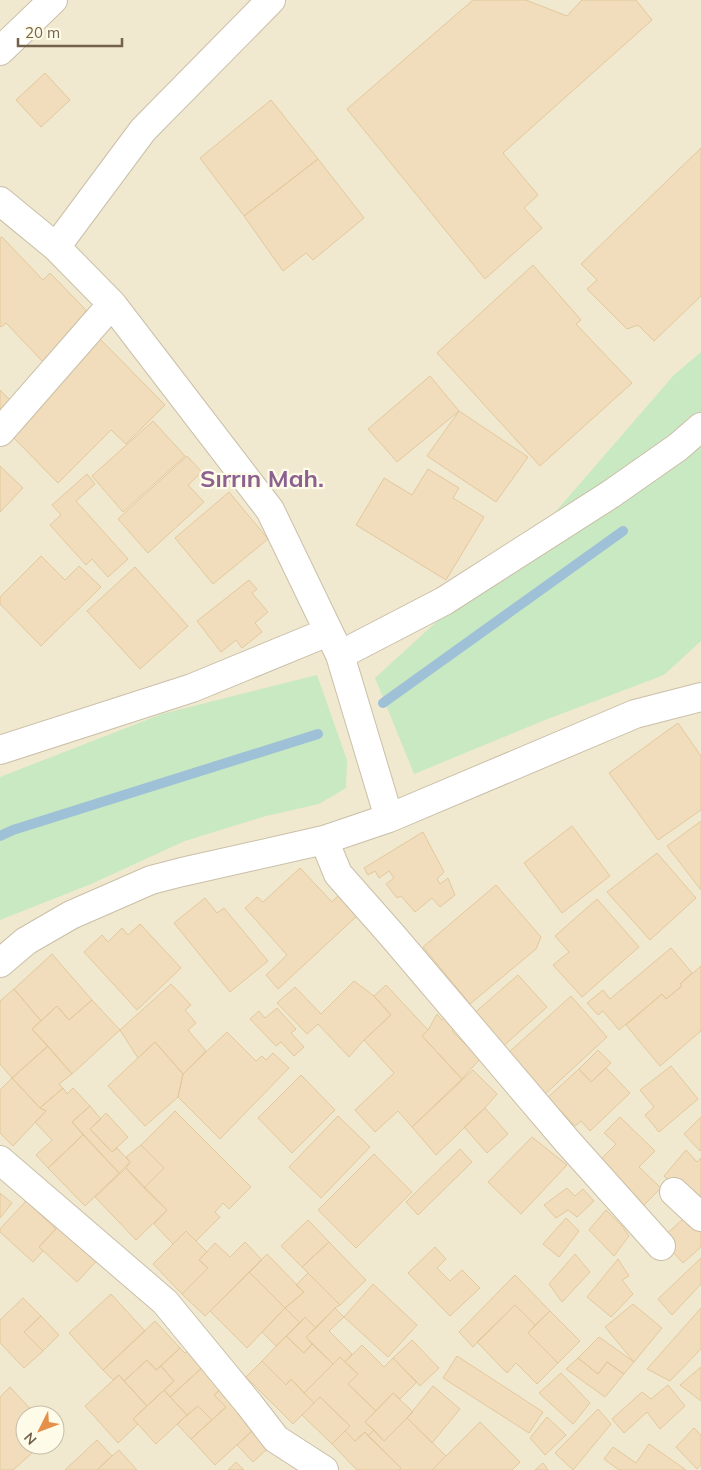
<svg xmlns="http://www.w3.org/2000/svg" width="701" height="1470" font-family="Mulish,sans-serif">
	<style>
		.residential { fill: #f0e9cf; fill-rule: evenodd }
		.green { fill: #c9e9c2 }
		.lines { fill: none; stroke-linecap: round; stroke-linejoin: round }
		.stream { stroke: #9ec1d7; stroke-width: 10 }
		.building { fill: #f1ddbb; stroke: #e3c89c }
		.street-casing { stroke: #cabfa8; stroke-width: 30 }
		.street { stroke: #fff; stroke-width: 28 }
		.labels { text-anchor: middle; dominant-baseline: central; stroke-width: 4.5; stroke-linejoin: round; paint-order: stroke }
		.district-label { font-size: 24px; font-weight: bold; fill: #8c6190; stroke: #fffbe9 }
	</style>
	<rect width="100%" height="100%" fill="#fcf8e3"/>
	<path class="residential" d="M0,0H701V1470H0ZM25,1415H55V1445H25Z"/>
	<path class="green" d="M701,352V641L664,675L545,720L414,774L375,678L551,517L674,375Z
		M317,675L347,760L346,788L319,804L266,816L185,841L91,884L0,920V777L162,714Z"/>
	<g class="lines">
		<path class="stream" d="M383,703L623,531
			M0,836L13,830L318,734"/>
	</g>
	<path class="building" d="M473,0H526L567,16L582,0H636L652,20L503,153L538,195L524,208L542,228L485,279L347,109Z
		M45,73L70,100L41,127L16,100Z
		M271,100L318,159L244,216L200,158Z
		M701,148V296L654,341L638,325L627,329L587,289L597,280L581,264Z
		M318,159L364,218L313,260L306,253L283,271L244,216Z
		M2,237L43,280L50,273L86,310L80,326L45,364L6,323L1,327L0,326V238Z
		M533,265L581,320L576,324L632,383L540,466L437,353Z
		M100,339L165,405L126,444L111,430L58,483L7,431Z
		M430,376L459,411L397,462L368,429Z
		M0,390L14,404L0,419Z
		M459,411L528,457L496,502L427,456Z
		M153,421L185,456L123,512L92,476Z
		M187,456L202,472L188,485L204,502L148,553L118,519Z
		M0,466L23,488L0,512Z
		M428,469L459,488L453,498L484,517L446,580L356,525L384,478L412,495Z
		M87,474L95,484L76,501L128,559L108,577L92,559L86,565L50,525L61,515L52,505Z
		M229,492L268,539L213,584L175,538Z
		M41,556L65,580L79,566L101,587L41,646L0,604V597Z
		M135,567L188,626L140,669L87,611Z
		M249,580L257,589L252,593L268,612L255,623L262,632L242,648L236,640L221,652L197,621Z
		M678,723L701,756V810L658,840L609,773Z
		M701,821V890L667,846Z
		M572,826L610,876L562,913L524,863Z
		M423,832L444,872L437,879L440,884L448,878L455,895L440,907L432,898L415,912L401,896L397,898L386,884L394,878L389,871L379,878L375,871L368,875L364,868Z
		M657,853L696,898L650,940L607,892Z
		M300,868L332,902L339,895L358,915L278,989L266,975L287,955L245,908L257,897L263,902Z
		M496,885L541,937L536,949L470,1004L423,947Z
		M205,898L217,913L224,908L268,961L230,992L174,923Z
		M597,899L639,947L582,997L553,965L569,952L555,936Z
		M140,924L181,968L137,1010L84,952L102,935L108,942L122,928L128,935Z
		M671,948L692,973L680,984L682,986L666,999L662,994L619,1030L603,1011L598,1015L587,1003L603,990L610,999Z
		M52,954L92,1000L69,1020L57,1006L41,1021L14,989Z
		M701,966V1031L660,1066L626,1025L662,994L666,999L682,986L680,984Z
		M518,975L547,1007L500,1049L471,1016Z
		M354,981L374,996L391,1015L364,1040L349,1057L318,1024L307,1034L277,1003L295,987L321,1014Z
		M171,984L191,1005L185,1010L196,1023L188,1030L206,1051L183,1074L155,1042L138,1058L120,1030Z
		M386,985L428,1030L422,1036L462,1079L412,1127L398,1111L375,1132L355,1110L394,1073L364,1040L391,1015L374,996Z
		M14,989L41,1021L32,1029L48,1046L12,1078L0,1064V1001Z
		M571,996L607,1037L544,1095L507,1054Z
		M92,1000L120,1030L72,1074L32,1029L57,1006L69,1020Z
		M277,1008L296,1029L291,1033L304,1047L294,1056L281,1042L276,1046L250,1019L259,1011L265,1018Z
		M437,1014L442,1020L447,1015L458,1026L452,1031L480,1059L462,1079L422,1036L428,1030Z
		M227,1032L256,1061L262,1056L266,1060L273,1053L289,1068L220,1139L178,1097L183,1074Z
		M155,1042L183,1074L178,1097L145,1126L108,1086Z
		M48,1046L72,1074L59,1084L63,1088L40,1108L12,1078Z
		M598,1050L611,1063L591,1082L579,1069Z
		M671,1066L698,1099L659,1132L645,1115L654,1107L640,1090Z
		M606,1068L630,1093L590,1131L581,1121L575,1126L560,1110L558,1112L546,1099L579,1069L591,1082Z
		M473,1070L497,1094L485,1108L436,1155L412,1127Z
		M301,1075L335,1110L292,1153L258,1118Z
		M12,1078L40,1108L46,1111L13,1146L0,1133V1090Z
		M63,1088L67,1094L73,1088L90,1106L72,1122L83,1135L48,1168L36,1155L52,1140L35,1122L46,1111L40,1108Z
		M90,1106L101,1119L90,1129L112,1152L117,1148L130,1162L119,1173L72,1122Z
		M485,1108L508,1134L487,1153L464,1127Z
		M175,1111L251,1187L229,1209L223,1203L215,1212L220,1217L196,1241L186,1231L173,1244L154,1224L167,1210L144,1188L164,1168L141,1145Z
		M106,1113L128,1137L112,1152L90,1129Z
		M338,1116L370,1147L321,1198L289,1167Z
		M620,1117L655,1151L639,1167L661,1188L638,1211L597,1163L616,1144L604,1133Z
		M701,1117V1150L700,1151L684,1134Z
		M83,1135L119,1173L85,1206L48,1168Z
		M532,1137L567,1165L521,1214L488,1182Z
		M141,1145L164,1168L144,1188L126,1168L130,1162L126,1157Z
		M460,1149L472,1162L418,1215L406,1202Z
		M686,1150L697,1162L701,1158V1210L664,1176Z
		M374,1154L412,1192L356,1248L318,1210Z
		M126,1168L167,1210L136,1240L95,1197Z
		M567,1188L575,1196L583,1189L594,1201L577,1217L568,1210L556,1218L544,1205Z
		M0,1193L12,1203L0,1218Z
		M26,1201L56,1229L39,1247L43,1251L33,1262L0,1232V1229Z
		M606,1210L622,1226L629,1236L614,1256L589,1230Z
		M566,1218L579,1231L559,1257L543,1244Z
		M699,1218L701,1221V1247L683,1263L661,1239L683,1219L690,1227Z
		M64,1220L102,1255L77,1282L39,1247Z
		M308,1220L329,1242L302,1267L281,1246Z
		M186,1231L207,1252L199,1260L208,1268L182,1294L153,1264Z
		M245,1242L262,1260L205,1316L182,1294L208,1268L199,1260L215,1243L230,1257Z
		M329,1242L366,1280L340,1305L302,1267Z
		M435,1247L446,1259L437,1268L450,1281L462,1270L480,1288L450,1316L408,1273Z
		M267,1254L304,1292L285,1308L249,1272Z
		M575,1254L590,1272L562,1302L549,1284Z
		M701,1258V1284L672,1315L658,1299Z
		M618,1259L629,1276L622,1280L633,1294L611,1317L587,1297Z
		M249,1272L285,1308L247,1348L210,1311Z
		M308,1273L340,1305L335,1308L316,1328L305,1317L300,1323L285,1308L304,1292L296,1285Z
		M515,1275L550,1311L535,1325L515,1305L473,1347L459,1332Z
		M373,1284L417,1325L388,1357L344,1317Z
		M111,1294L145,1331L103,1370L69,1333Z
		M23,1298L41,1316L24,1332L43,1351L24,1368L0,1343V1320Z
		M633,1304L662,1328L634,1362L605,1327Z
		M515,1305L535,1325L528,1333L558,1363L537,1384L516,1363L507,1373L477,1342Z
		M285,1308L300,1323L276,1346L262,1332Z
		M335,1308L344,1317L329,1331L352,1354L345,1362L340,1357L333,1364L306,1337Z
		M701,1308V1349L670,1381L647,1369Z
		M550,1311L580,1341L558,1363L528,1333Z
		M41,1316L59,1335L43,1351L24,1332Z
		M305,1317L316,1328L306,1337L312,1344L304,1353L286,1336Z
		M155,1321L180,1348L156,1370L147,1360L124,1381L119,1375L113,1380L103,1370Z
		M286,1336L304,1353L312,1344L333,1364L304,1393L291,1379L286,1385L262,1361Z
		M599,1337L634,1362L624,1374L607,1362L598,1374L578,1358Z
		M412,1340L439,1368L420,1386L393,1358Z
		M362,1345L384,1367L393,1358L417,1382L400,1399L393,1393L376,1411L348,1384L358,1374L345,1362Z
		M180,1348L185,1353L191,1348L206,1364L170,1397L164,1390L174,1381L161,1366Z
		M457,1356L543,1412L529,1433L443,1378Z
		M340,1357L358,1374L348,1384L376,1411L365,1422L374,1430L368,1436L365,1432L355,1441L345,1431L350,1426L320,1397L314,1403L304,1393Z
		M578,1358L598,1374L607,1362L624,1374L605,1397L566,1369Z
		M147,1360L156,1370L161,1366L174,1381L147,1406L124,1381Z
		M262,1361L286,1385L291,1379L314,1403L293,1424L246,1377Z
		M206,1364L225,1385L214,1395L226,1407L212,1420L198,1406L187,1415L170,1397Z
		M701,1367V1401L680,1385Z
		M561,1373L590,1403L573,1424L539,1393Z
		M119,1375L147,1406L133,1419L138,1424L118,1443L85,1406Z
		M668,1385L685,1406L660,1429L647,1412L624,1433L612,1419L642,1392L651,1399Z
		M433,1386L460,1409L432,1443L407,1418Z
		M10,1387L36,1415H25V1445H41L13,1470H0V1397Z
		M221,1389L250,1419L245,1423L252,1431L215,1465L191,1439L226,1407L214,1395Z
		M164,1390L187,1415L156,1444L133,1419Z
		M393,1393L413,1412L384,1441L365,1422Z
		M320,1397L350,1426L332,1444L302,1415Z
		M198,1406L212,1420L191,1439L177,1424Z
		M598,1409L611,1424L573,1470L555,1453Z
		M547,1417L566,1435L545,1455L530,1438Z
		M407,1418L446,1456L432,1470H399L401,1468L368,1436L374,1430L384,1441Z
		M480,1422L520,1462L512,1470H432Z
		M694,1428L701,1435V1465L697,1469L676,1447Z
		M252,1431L268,1448L253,1462L237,1445Z
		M345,1431L355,1441L365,1432L401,1468L399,1470H357L332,1444Z
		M97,1440L112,1456L97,1470H65Z
		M649,1444L686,1470H619L604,1459L613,1447L636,1463Z
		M119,1450L137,1470H97L112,1456Z
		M236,1462L244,1470H228Z
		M543,1463L548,1470H535Z"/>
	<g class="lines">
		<g class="street-casing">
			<path id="street" d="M0,51L53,0
				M0,201L56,247L112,304L270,510L340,655L389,818
				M56,247L143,130L271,0
				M0,432L112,304
				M340,655L444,601L611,494L678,447L701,427
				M0,750L192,688L328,632
				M324,840L338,874L391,934L567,1141L661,1246
				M0,963L26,941L71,915L151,880L182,872L324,840L389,818L635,714L701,697
				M0,1160L165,1302L249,1404L276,1439L324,1470
				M674,1192L701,1217"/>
		</g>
		<use href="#street" class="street"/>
	</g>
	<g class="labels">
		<g class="district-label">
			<text x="262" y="478">Sırrın Mah.</text>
		</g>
	</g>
	<g transform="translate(40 1430) rotate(228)"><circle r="24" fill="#fffbe9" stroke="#c7bea9"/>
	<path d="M0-4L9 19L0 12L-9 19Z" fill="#e4904a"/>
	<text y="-8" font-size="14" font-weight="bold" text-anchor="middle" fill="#73624a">N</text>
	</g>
	<path d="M18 38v8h104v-8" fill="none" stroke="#73624a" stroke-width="2.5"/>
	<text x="25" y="38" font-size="15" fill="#73624a" stroke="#fffbe9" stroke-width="4" paint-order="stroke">20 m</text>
</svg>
